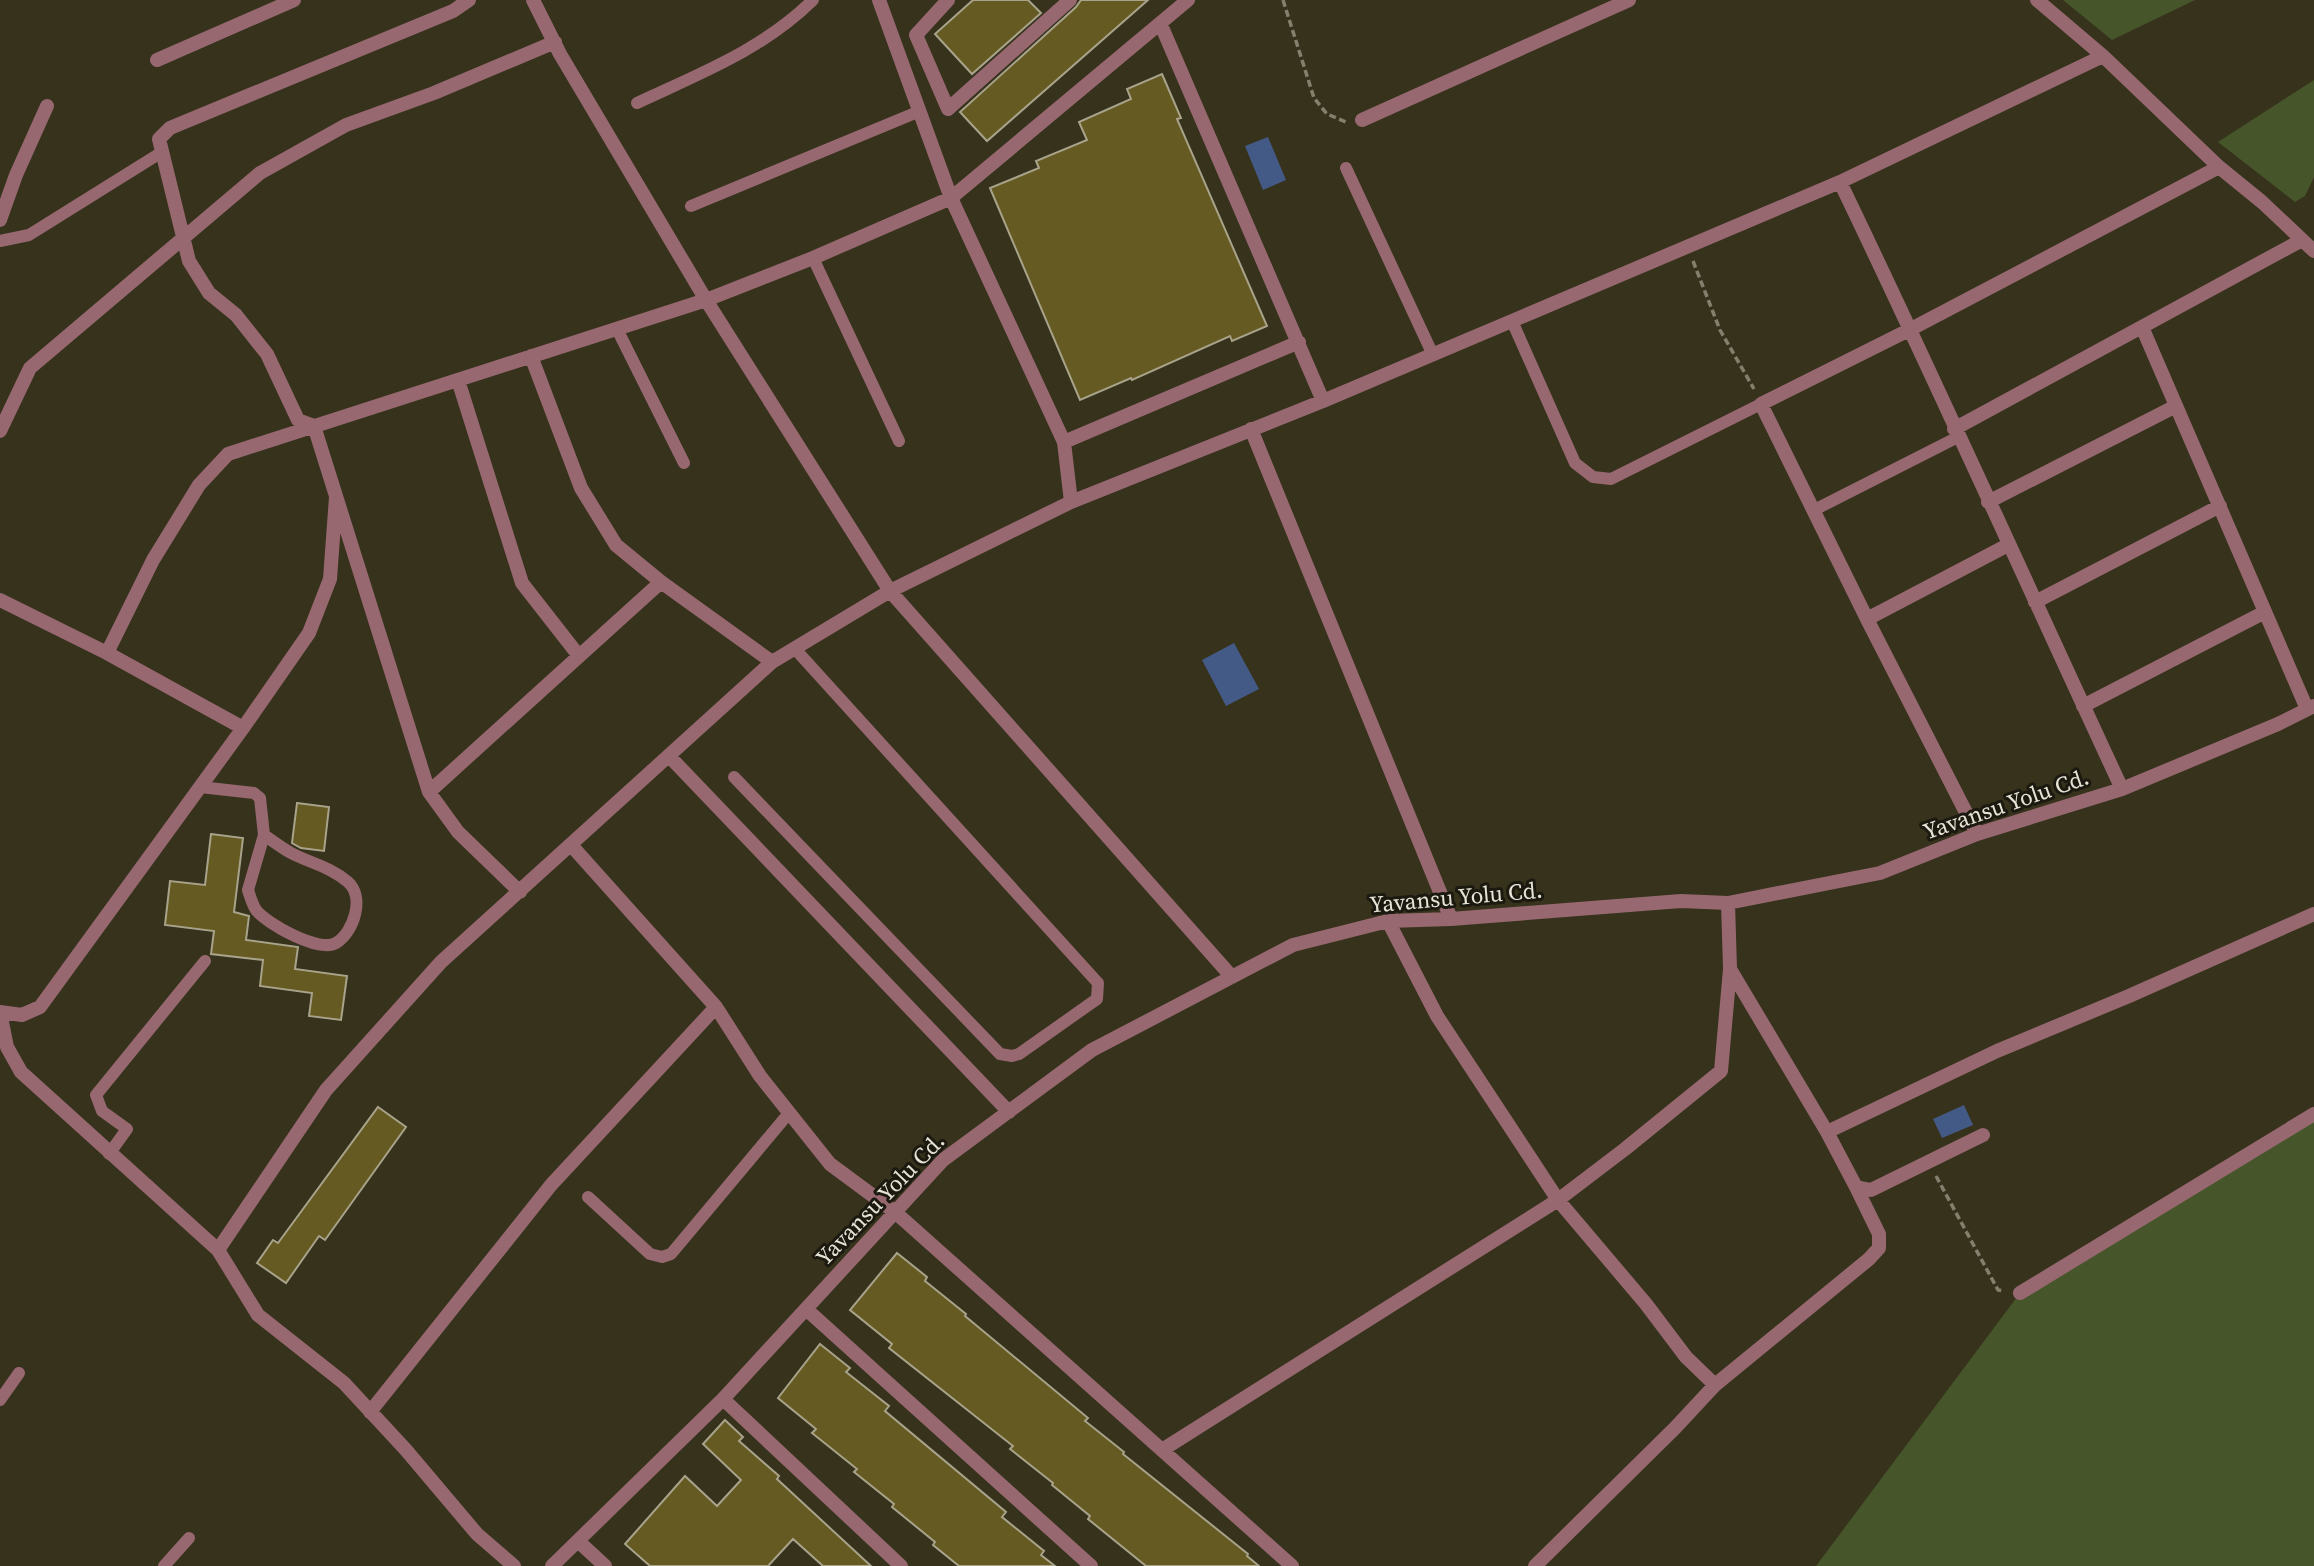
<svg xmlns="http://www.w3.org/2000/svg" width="2314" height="1566" font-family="'Source Serif 4',serif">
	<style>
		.green { fill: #46562a }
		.water { fill: #445a86 }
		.building { fill: #655a22; stroke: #a8a38a; stroke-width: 2 }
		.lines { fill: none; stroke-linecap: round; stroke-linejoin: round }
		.path { stroke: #84806e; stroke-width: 3.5; stroke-dasharray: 7 3.5; stroke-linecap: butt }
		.service { stroke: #976870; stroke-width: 12 }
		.minor { stroke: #976870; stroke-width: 14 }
		.labels { text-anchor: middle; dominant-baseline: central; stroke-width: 6; stroke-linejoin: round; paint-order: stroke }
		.street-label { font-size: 23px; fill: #e7e4d7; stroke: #1b1910 }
	</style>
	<rect width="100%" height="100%" fill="#36321c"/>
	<path class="green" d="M2063,0H2195L2112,40Z
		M2314,80V177L2305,196L2295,202L2218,142Z
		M2314,1114V1566H1816L2020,1293Z"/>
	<path class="water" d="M1268,137L1286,180L1263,190L1245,146Z
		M1234,643L1259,689L1226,706L1202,660Z
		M1964,1105L1973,1125L1942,1138L1933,1119Z"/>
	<path class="building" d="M973,0H1028L1041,13L972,74L935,34Z
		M1081,0H1148L987,141L960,112L1076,7Z
		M1162,74L1181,118L1177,119L1267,326L1232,341L1230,336L1132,380L1131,378L1080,400L990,188L1039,168L1036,161L1087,140L1079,122L1131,99L1127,89Z
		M297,803L329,807L324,851L301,848L292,843Z
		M211,834L243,838L234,912L249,916L246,940L298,947L295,969L347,976L341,1020L309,1016L312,993L260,986L263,960L211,954L214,931L165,925L170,881L205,885Z
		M378,1107L406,1127L325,1240L319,1236L286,1283L257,1263L273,1240L278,1243Z
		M897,1253L927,1277L925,1281L966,1314L965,1316L1088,1418L1085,1421L1124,1452L1123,1454L1248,1554L1247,1556L1259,1566H1146L1088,1519L1090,1516L1052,1485L1053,1483L1010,1449L1013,1446L889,1348L892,1344L850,1310Z
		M820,1344L850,1368L846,1372L889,1406L885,1411L1006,1512L1002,1517L1044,1551L1041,1555L1055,1566H959L933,1545L935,1542L892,1507L894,1504L854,1472L857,1469L812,1433L816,1429L778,1398Z
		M725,1420L743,1437L739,1441L779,1476L777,1479L871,1566H823L793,1539L768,1566H650L625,1544L685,1476L717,1506L741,1480L703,1444Z"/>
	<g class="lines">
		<path class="path" d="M1283,0L1314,98L1327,114L1346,122
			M1693,261L1720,330L1754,389
			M1936,1176L1998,1290L2004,1291"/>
		<path class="service" d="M637,103C701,73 762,50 813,0
			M1346,168L1433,355
			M691,206L920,111
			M0,241L29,235L162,152
			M813,258L899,441
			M1512,321L1575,463L1593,477L1611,479L1761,404
			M617,329L684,463
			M1814,510L1958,437
			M734,777L1000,1054L1012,1056L1019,1054L1097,999L1098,983L796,650
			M200,787L254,793L260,798L264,835L248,890C250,896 252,904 256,910C267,924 319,953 336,943C354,932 365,897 348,882C331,867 310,863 291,853C282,848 273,841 264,835
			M109,1154L127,1129L102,1111L96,1095L205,961
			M588,1197L650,1254L662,1257L671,1254L789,1113
			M0,1400L19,1373
			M164,1566L189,1538"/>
		<path class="minor" d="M533,0L560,54L706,300L890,591L1232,977
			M879,0L951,198L1064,442L1071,502
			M948,0L916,35L948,109L1070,0
			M2037,0L2103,56L2219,167L2262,202L2314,251
			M157,60L294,0
			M1362,120L1629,0
			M1840,182C1937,383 2028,587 2122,789
			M0,220L16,175L47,106
			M2142,327L2307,709
			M531,356L581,488L616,545L661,582L772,662
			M458,380L522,583L579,656
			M1323,401L1840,182L2103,56
			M314,426L298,420L267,354L236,315L209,293L189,261L159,139L170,128L453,11L469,0
			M314,426L429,792L458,832L520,892
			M1251,429L1451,919
			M1954,429L2302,240
			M0,431L30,368L260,173L346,125L434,93L555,42
			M1064,442L1299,342
			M1988,502L2176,406
			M0,600L107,653L243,728
			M2035,602L2220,506
			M1867,619L2008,545
			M107,653L153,560L199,485L228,454L706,300L813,258L951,198L1188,0
			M2083,706L2265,612
			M669,756L1009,1112
			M429,792L661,582
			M1977,834L1867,619L1761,404L1911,329L2219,167
			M571,845L716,1007L760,1076L830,1164L895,1212L1292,1566
			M1388,921L1437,1016L1558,1200L1646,1304L1686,1357L1715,1385
			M0,1012L7,1047L21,1072L218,1250L258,1315L344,1383L406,1450L477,1534L514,1566
			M0,1012L22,1015L40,1007L243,728L309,633L330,579L336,497
			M1827,1132L1997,1051L2129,996L2314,914
			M1856,1187L1871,1190L1983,1135
			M218,1250L326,1090L441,962L772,662L890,591L1071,502L1323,401L1161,25
			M2020,1293L2314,1114
			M806,1309L1091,1566
			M723,1399L901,1566
			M370,1412L551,1185L716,1007
			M1162,1450L1558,1200L1625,1149L1721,1071L1730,969L1728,903
			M578,1541L605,1566
			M552,1566L723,1399L943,1160L1092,1050L1293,945L1388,921L1451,919L1681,901L1728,903L1880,873L1977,834L2122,789L2278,724L2314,706
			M1535,1566L1675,1428L1715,1385L1869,1259L1879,1248V1234L1856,1187L1827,1132L1730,969"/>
	</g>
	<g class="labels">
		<g class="street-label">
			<text transform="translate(2006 804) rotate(-19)">Yavansu Yolu Cd.</text>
			<text transform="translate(1456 897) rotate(-5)">Yavansu Yolu Cd.</text>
			<text transform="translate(880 1199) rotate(-46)">Yavansu Yolu Cd.</text>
		</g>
	</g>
</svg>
